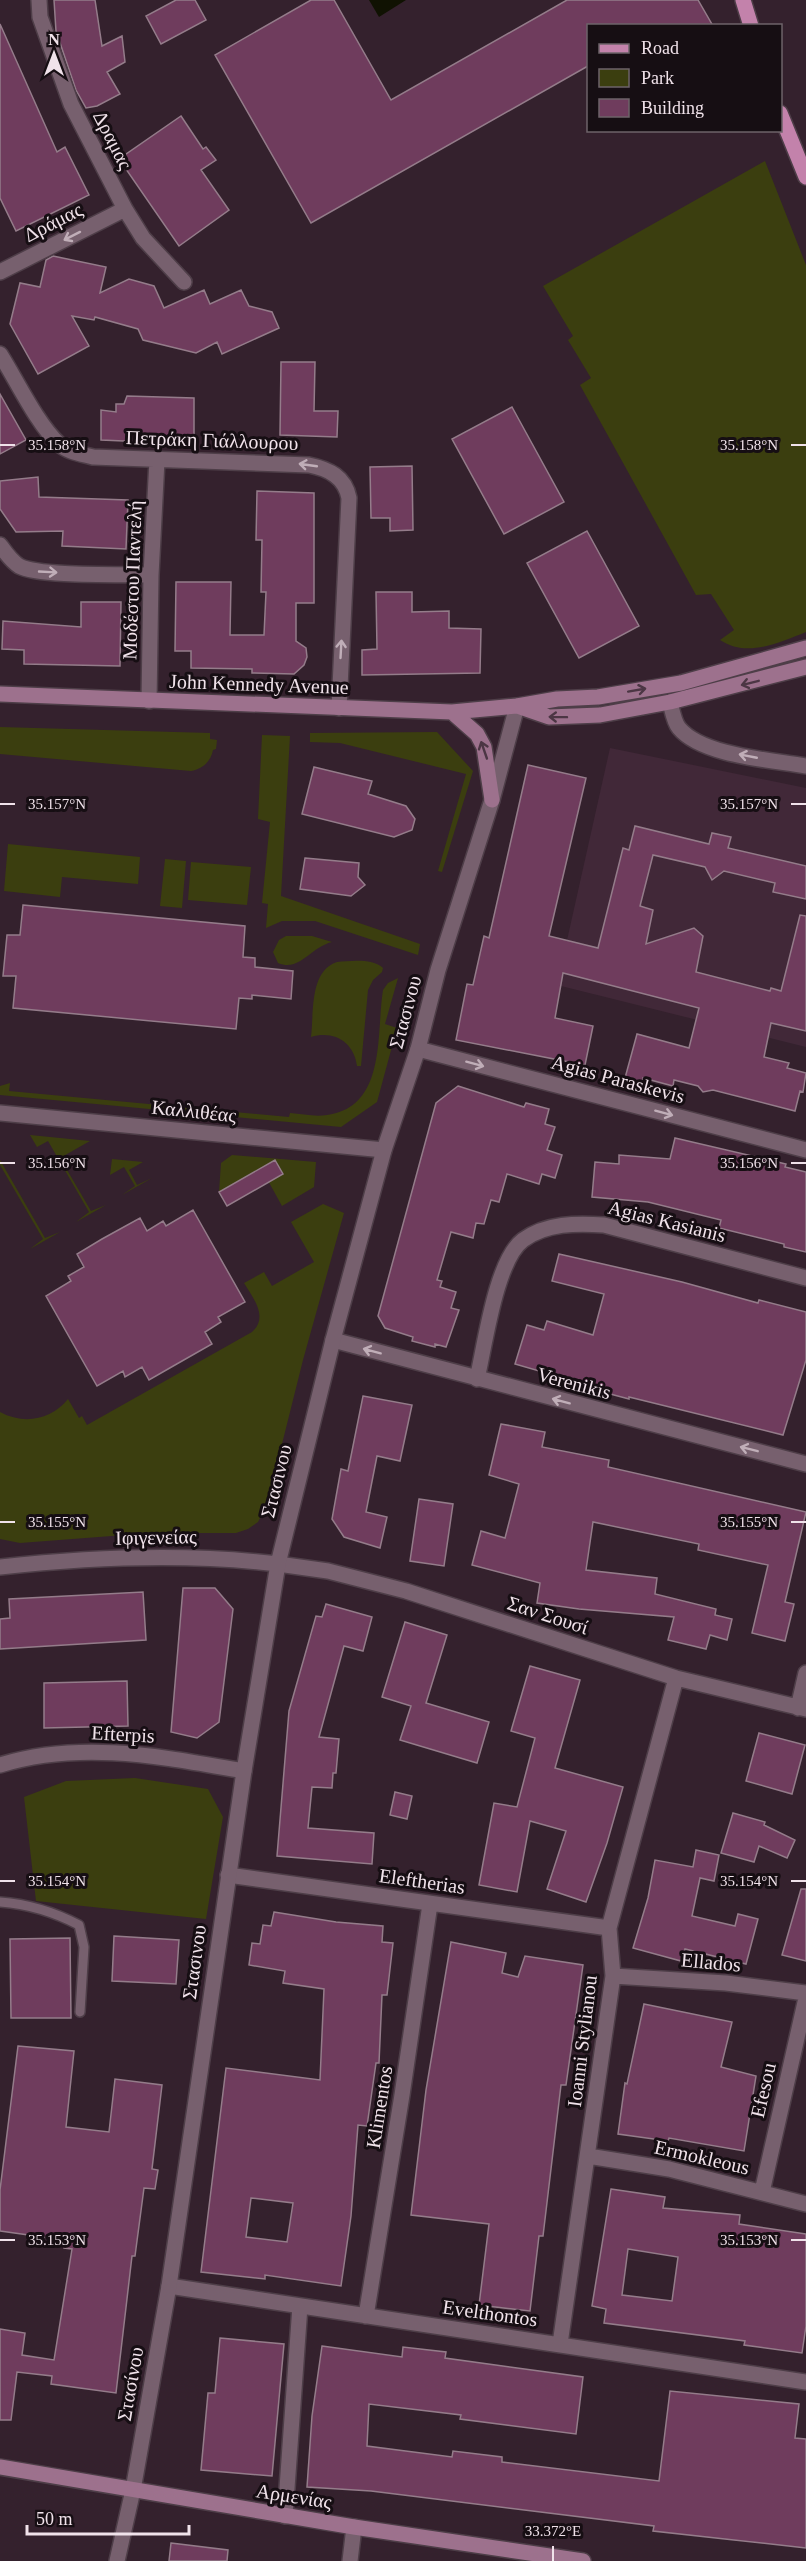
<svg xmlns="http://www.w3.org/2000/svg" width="806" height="2561" font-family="'Times New Roman',serif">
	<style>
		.built { fill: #412838 }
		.green { fill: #3b3e0f }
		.water { fill: #101202 }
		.building { fill: #6f3c5d; stroke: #947c8a; stroke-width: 1.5; fill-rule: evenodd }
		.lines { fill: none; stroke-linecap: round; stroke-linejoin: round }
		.service-casing { stroke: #4e3e48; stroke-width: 12 }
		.minor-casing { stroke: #4e3e48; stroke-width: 18 }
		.tertiary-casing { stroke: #4e3e48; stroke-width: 18 }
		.secondary-casing { stroke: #4e3e48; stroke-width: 18 }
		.primary-casing { stroke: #4e3e48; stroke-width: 18 }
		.service { stroke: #77606e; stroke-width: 9 }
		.minor { stroke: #77606e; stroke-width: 15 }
		.tertiary { stroke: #77606e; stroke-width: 15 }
		.secondary { stroke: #9d718d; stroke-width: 15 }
		.primary { stroke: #c382ab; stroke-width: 15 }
		.oneway { stroke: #c0aeb8 }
		.oneway2 { stroke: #4c3644 }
		.ticks { fill: none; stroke: #f0e2ea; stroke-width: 2 }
		.labels { text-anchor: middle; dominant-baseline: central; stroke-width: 6; stroke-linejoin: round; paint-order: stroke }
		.street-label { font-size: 20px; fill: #f0e2ea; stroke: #160e13 }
		.ticks-label { font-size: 15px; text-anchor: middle; fill: #f0e2ea; stroke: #160e13; stroke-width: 6; stroke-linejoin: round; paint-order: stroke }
	</style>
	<rect width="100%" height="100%" fill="#34212d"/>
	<path class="built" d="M610,748L806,788V1047L557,985Z"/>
	<path class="green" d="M765,161L806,265V632C778,643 747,658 720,640L734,630L711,594L696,595L580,385L591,378L568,340L573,336L543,286Z
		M0,727L210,733V739L217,740L216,749L213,750C211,761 203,769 191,771L0,754Z
		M437,732L473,771L442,872L438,871L466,774L340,743L310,742V733Z
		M262,735L290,736L281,896L420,944L418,955L315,921H282L266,928L268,904L262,903L270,822L258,819Z
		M8,844L140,857L138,884L62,877L60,897L4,891Z
		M165,859L186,861L182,908L160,906Z
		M191,862L251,867L247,905L188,900Z
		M286,936H312L332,942C309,948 300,972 278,963L273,952L279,940Z
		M337,962C350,961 373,958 383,968L382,972L373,980L368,990L361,1066H357C354,1042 334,1030 311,1037C314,1014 309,971 337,962Z
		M398,978L385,1024L397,1028L377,1102L341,1127L0,1095V1086L10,1083L9,1091L289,1117L290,1113C302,1114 315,1117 327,1115C387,1107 376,1033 383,990L388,983Z
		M30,1135L90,1141L60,1158L91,1211L106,1205L76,1222L89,1212L48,1141L37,1147Z
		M232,1155L316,1162L314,1187L282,1206L261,1168L219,1192L221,1163Z
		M112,1159L143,1162L129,1170L137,1185L152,1178L122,1195L135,1186L124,1167L110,1175Z
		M0,1160L45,1238L60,1232L30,1249L43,1239L0,1165Z
		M323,1204L344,1213L303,1360L267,1504L258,1522L248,1529L236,1533H151L20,1543L0,1539V1412C24,1425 51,1420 68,1399L79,1418L82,1416L87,1425L252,1332C269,1317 253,1298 244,1283L264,1272L272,1286L314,1262L291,1222Z
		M135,1778L208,1789L223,1817L206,1919L36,1901L24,1797L66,1781Z"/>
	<path class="water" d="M369,0H406L379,17Z"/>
	<path class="building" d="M54,0H95L102,46L122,36L125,62L107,72L120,94L97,106L86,108L76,90L56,31Z
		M176,0H195L206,20L161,44L146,16Z
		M311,0H334L391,100L567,0H698L713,26H588V66L311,223L215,55Z
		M0,24L57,152L65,147L89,195L16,231L0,198Z
		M181,116L203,149L206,147L216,160L201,170L229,210L179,246L119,159Z
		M53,256L106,267L100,293L129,279L154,286L164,308L204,290L210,304L241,290L249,306L272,312L279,328L222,354L217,342L196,353L143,340L138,329L95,317L94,320L72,316L89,346L38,374L10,324L20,283L40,287L46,260Z
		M281,362H315L314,411H338L337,437L280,435Z
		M0,394L26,440L0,454Z
		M127,396L194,398V444L101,440V410L116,412V404H124Z
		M512,407L564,502L504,534L452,439Z
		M412,466L413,530L390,531V518H371L370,467Z
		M38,477L39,497L128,500L126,549L62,546L63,531L16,532L0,509V481Z
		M257,491L314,493V603H296V641L306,648L307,657L304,665L294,674L252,673V669L191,668V651H175L176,582H231L230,635H264L266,592H261L262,540H256Z
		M587,531L639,626L579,658L527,563Z
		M376,592H412V612L449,611V628L481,629L480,673L362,675V650L377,649Z
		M81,602H121L120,666L24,664V650L2,649L3,621L81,627Z
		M528,765L586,778L549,936L598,948L623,848L629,850L635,826L709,844L712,833L731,837L728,848L806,866V899L773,892L775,883L724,871L712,880L705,867L653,855L640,906L653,910L646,944L694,928L703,936L696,972L770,991L771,988L781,991L800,915L806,916V1031L771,1023L764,1057L789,1063L787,1068L806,1073L803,1092L800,1091L795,1111L713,1090L703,1092L698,1086L674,1080L673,1086L643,1078L642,1083L625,1078L637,1034L689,1048L699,1008L563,973L555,1018L593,1026L585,1065L456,1040L467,984L473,985L484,936L489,938Z
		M314,767L372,781L368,794L406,806L415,819L412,830L394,837L302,814Z
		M305,858L359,863L358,877L365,885L351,896L300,889Z
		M23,905L245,926L243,957L255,958V967L293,971L291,999L252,995V999L239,998L236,1029L13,1008L16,976H3L7,935H20Z
		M458,1086L524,1107L526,1103L549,1109L545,1124L555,1127L547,1150L562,1155L555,1178L542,1174L539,1184L507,1174L499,1202L491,1200L484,1224L476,1223L473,1238L451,1232L437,1280L442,1281L440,1287L456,1292L451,1308L459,1310L446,1347L435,1344V1347L412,1341L413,1337L385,1328L378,1316L436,1103Z
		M675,1138L786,1164L785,1167L806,1172V1252L784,1247V1244L719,1228L721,1220L648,1202L592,1197L595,1162L619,1164V1155L670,1159Z
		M275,1160L283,1174L227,1206L219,1192Z
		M193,1210L245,1302L218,1317L221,1322L205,1332L212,1344L175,1365L149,1380L142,1367L125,1377L123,1371L97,1386L46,1296L71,1281L68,1276L84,1267L77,1254L102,1239L140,1218L147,1231L163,1221L166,1226Z
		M559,1254L682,1282L758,1303L759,1300L806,1312V1360L783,1435L629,1397V1399L580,1386L581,1383L515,1364L527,1325L544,1330L547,1321L593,1335L604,1294L552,1281Z
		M363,1396L412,1405L400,1461L377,1456L366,1512L387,1517L380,1548L344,1537L332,1519L341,1469L348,1471Z
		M501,1424L545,1432L542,1447L609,1460L608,1467L806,1512L785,1602L794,1604L785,1641L752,1633L768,1565L698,1550L699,1544L593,1522L586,1570L657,1578L655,1594L716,1609L715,1615L732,1619L727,1640L710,1635L706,1649L668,1640L674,1617L579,1609L537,1603L540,1583L472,1565L481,1531L505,1538L519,1484L489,1475Z
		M419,1499L453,1504L444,1566L410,1561Z
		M183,1588H215L233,1609L219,1722L197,1738L171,1732Z
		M143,1592L146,1640L0,1649V1619L10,1618L9,1599Z
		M326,1604L372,1617L363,1651L344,1646L319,1737L339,1739L336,1773H333L332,1788L312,1787L308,1828L374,1833L372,1864L277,1856L289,1711L316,1616L322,1617Z
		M405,1622L447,1635L426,1703L489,1722L477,1763L400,1740L411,1706L382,1697Z
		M530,1666L580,1680L555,1768L623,1787L607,1843L586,1902L547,1889L566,1831L530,1821L517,1892L479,1885L494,1803L517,1807L535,1738L511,1731Z
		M127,1681L128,1726L44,1728V1683Z
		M759,1733L805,1745L792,1794L746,1781Z
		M395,1792L412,1796L407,1819L390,1815Z
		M733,1813L765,1822L764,1825L795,1840L787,1858L759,1846L754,1862L721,1853Z
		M696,1850L719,1855L714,1881L700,1878L692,1916L735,1926L738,1914L758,1919L746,1964L685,1949L681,1961L633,1948L648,1898L655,1860L693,1867Z
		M801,1889H806V1961L782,1955Z
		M274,1912L336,1922L383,1926L382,1942L393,1943L387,1995H382L379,2063H376L367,2126L358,2125L351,2216L341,2286L265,2275V2279L201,2272L226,2068L320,2080L324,1989L283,1983L285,1971L249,1965L252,1943L260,1944L263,1925L271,1926ZM251,2198L293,2203L287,2242L246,2237Z
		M114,1936L179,1940L176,1984L112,1981Z
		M70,1938L71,2018H11L10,1939Z
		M451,1942L506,1953L502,1973L518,1977L525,1956L583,1965L566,2085H561L543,2236H539L530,2311L479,2305L489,2224L411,2215L426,2090Z
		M644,2004L732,2022L721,2067L756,2076L744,2151L669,2138L668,2141L618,2134L625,2083L627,2084Z
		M18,2046L74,2051L66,2127L109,2132L115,2079L162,2085L152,2169L158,2170L155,2189L144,2188L135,2256H132L116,2393L51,2384L52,2376L17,2372L11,2420H0V2329L25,2333L22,2355L54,2360L72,2249L64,2248V2240L0,2231V2190Z
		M611,2189L665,2197L663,2208L740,2215L739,2224L806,2234V2326L802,2353L744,2345L745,2341L604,2323L606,2309L592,2306ZM628,2249L678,2257L672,2301L622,2295Z
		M220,2338L284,2344L272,2476L201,2470L208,2393H215Z
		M322,2346L402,2357L403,2347L446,2352L445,2358L583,2377L576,2434L460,2419L461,2415L369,2404L367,2446L452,2457L453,2451L502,2457V2462L659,2481L670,2391L799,2404L795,2438L806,2439V2548L653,2531L654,2526L371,2491L307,2487L312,2416Z
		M171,2543L228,2550L227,2561H169Z"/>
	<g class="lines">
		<g class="service-casing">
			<path id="service" d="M0,1902C28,1904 54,1912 79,1925L84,1947L80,2012"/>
		</g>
		<g class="minor-casing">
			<path id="minor" d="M39,0L40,17L71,104L125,209L143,238L184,282
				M0,272L125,209
				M0,354C16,379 37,424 59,444C67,452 82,454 93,457L309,465C329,469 345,477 349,498L339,708
				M0,545C5,552 11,561 19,566C40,577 123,574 151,575
				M149,701L151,575L157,460
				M670,702C672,710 674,722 679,728C702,756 772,760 806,766
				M418,1049L806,1150
				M0,1113L384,1150
				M333,1340L806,1464
				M477,1379C485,1345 496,1260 523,1240C546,1223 577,1223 604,1225L806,1278
				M278,1564L328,1571L406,1591L676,1678L806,1709
				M798,1708L806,1673
				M0,1765C82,1740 162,1757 244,1771
				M228,1875L609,1928
				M613,1976L726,1983L806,1993
				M588,2156L669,2169L806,2204
				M762,2192L806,1998
				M169,2286L806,2382
				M366,2316L402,2095L430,1904
				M560,2344L613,1976L609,1928L676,1678
				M285,2516L300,2306
				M350,2561L354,2527"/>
		</g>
		<g class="tertiary-casing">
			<path id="tertiary" d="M0,1567C92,1557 185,1553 278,1564
				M117,2561L133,2490L169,2286L244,1771L278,1564L333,1340L384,1150L418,1049L438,970L492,800L517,706"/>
		</g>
		<g class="secondary-casing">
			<path id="secondary" d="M0,694L452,712L517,706L557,699L598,697L681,683L806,648
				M520,707L549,717L600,715L670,702L806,667
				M452,712L477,734L484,747L492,800
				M0,2467L354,2527L583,2561"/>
		</g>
		<g class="primary-casing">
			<path id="primary" d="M743,0L751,26
				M780,113L806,177"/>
		</g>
		<use href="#service" class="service"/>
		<use href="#minor" class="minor"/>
		<use href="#tertiary" class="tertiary"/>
		<use href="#secondary" class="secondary"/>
		<use href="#primary" class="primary"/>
	</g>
	<defs><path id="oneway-shaft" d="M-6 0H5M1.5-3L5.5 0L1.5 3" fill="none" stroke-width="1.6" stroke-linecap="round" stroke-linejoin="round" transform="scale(1.5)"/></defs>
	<g class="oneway">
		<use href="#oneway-shaft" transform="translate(72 236) rotate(153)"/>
		<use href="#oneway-shaft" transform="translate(308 465) rotate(-172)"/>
		<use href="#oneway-shaft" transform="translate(48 572) rotate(3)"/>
		<use href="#oneway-shaft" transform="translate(341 649) rotate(-87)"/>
		<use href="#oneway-shaft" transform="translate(748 756) rotate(-169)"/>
		<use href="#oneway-shaft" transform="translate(475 1064) rotate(15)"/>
		<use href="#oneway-shaft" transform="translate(664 1113) rotate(15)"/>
		<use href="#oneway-shaft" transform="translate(372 1351) rotate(-165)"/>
		<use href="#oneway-shaft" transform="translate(561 1401) rotate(-165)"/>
		<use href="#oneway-shaft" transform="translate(749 1449) rotate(-166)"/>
	</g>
	<g class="oneway2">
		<use href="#oneway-shaft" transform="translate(750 683) rotate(166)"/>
		<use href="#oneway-shaft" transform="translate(637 690) rotate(-10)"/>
		<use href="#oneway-shaft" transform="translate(558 717) rotate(-179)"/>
		<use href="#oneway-shaft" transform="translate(484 750) rotate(-109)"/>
	</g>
	<path class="ticks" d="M0,445H15M791,445H806M0,804H15M791,804H806M0,1163H15M791,1163H806M0,1522H15M791,1522H806M0,1881H15M791,1881H806M0,2240H15M791,2240H806M553,2546V2561"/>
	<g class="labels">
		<g class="street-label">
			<text transform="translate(113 140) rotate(63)">Δραμας</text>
			<text transform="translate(53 222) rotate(-27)">Δράμας</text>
			<text transform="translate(212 440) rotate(2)">Πετράκη Γιάλλουρου</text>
			<text transform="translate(132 580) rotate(-88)">Μοδέστου Παντελή</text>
			<text transform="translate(259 684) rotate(2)">John Kennedy Avenue</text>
			<text transform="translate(405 1012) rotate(-75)">Στασινου</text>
			<text transform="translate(618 1079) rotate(15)">Agias Paraskevis</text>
			<text transform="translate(194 1111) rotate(6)">Καλλιθέας</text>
			<text transform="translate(667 1221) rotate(14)">Agias Kasianis</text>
			<text transform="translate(574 1383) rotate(15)">Verenikis</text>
			<text transform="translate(276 1481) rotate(-76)">Στασινου</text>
			<text transform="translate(156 1537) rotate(-1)">Ιφιγενείας</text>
			<text transform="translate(548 1615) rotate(18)">Σαν Σουσί</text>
			<text transform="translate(123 1734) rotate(3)">Efterpis</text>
			<text transform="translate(422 1881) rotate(8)">Eleftherias</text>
			<text transform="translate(194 1962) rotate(-82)">Στασινου</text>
			<text transform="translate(711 1962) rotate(5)">Ellados</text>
			<text transform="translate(582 2041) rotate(-83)">Ioanni Stylianou</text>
			<text transform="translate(763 2090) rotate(-77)">Efesou</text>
			<text transform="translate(379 2107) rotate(-81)">Klimentos</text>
			<text transform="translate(702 2157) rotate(13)">Ermokleous</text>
			<text transform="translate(490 2313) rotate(8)">Evelthontos</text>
			<text transform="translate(130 2384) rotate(-80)">Στασίνου</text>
			<text transform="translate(294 2496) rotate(9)">Αρμενίας</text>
		</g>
	</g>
	<g class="ticks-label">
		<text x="57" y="450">35.158°N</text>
		<text x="749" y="450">35.158°N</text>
		<text x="57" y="809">35.157°N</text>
		<text x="749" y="809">35.157°N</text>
		<text x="57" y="1168">35.156°N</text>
		<text x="749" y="1168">35.156°N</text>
		<text x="57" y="1527">35.155°N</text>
		<text x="749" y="1527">35.155°N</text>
		<text x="57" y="1886">35.154°N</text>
		<text x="749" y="1886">35.154°N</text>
		<text x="57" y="2245">35.153°N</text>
		<text x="749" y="2245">35.153°N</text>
		<text x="553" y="2536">33.372°E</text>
	</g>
	<rect x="587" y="24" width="195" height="108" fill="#160e13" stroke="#6d6369" stroke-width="1.5"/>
	<rect x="599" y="44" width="30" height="9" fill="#c382ab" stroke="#6d6369" stroke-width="1.5"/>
	<text x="641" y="54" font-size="18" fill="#f0e2ea">Road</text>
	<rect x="599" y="69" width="30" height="18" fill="#3b3e0f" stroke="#6d6369" stroke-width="1.5"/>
	<text x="641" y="84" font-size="18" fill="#f0e2ea">Park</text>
	<rect x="599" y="99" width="30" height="18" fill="#6f3c5d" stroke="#6d6369" stroke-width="1.5"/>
	<text x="641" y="114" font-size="18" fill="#f0e2ea">Building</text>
	<g transform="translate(54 54)" stroke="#160e13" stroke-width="4.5" paint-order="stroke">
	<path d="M0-4.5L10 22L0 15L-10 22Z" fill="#f0e2ea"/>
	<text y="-9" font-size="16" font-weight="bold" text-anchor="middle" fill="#f0e2ea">N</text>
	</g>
	<path d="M27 2525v9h162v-9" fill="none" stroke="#f0e2ea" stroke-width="3"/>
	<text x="36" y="2525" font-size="18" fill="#f0e2ea" stroke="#160e13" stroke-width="4.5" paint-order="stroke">50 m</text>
</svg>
